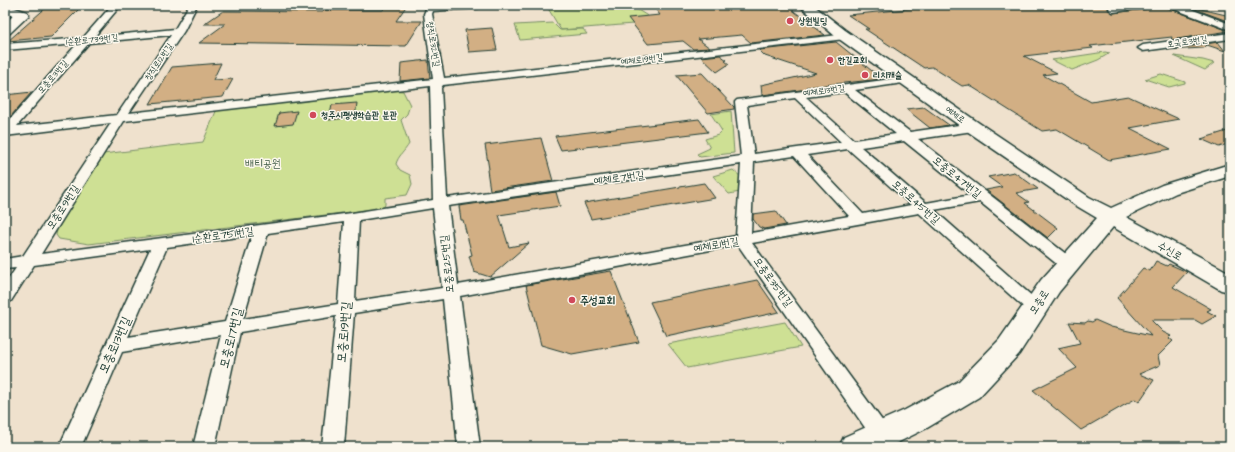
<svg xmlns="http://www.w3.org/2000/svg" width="1235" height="452" font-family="'Architects Daughter','Poor Story',sans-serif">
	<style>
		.green { fill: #cee094; stroke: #768e64 }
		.building { fill: #d2af84; stroke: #1f3d34 }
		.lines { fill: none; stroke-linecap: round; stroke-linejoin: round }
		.street-casing { stroke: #1f3d34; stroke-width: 3 }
		.secondary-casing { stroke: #1f3d34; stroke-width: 3 }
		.street { fill: #fbf7ec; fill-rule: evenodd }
		.secondary { fill: #fbf7ec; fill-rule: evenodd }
		.poi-dot { fill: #d1495b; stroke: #fbf7ec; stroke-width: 1.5 }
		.labels { text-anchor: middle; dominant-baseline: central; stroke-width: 3; stroke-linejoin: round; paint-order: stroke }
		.far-poi-label { font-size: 9px; font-weight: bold; fill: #1f3d34; stroke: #fbf7ec; text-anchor: start }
		.far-street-label { font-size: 9px; fill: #1f3d34; stroke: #fbf7ec }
		.park-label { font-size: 11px; fill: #425e47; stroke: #fbf7ec }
		.street-label { font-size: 11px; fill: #1f3d34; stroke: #fbf7ec }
		.poi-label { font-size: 11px; font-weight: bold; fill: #1f3d34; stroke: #fbf7ec; text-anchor: start }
		.near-street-label { font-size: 13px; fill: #1f3d34; stroke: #fbf7ec }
	</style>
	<rect width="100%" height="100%" fill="#efe1cd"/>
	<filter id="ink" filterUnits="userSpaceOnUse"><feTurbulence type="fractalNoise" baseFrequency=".025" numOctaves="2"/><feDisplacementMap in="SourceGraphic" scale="8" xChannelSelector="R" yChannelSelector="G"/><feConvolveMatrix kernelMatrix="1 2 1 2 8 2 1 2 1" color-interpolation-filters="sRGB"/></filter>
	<g filter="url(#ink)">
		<path class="green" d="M546,5H630L657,22L561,30Z
			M553,23L560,30L583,29L587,34L520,40L515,25Z
			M1105,52L1110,53L1098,60L1072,70L1052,60Z
			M1174,56L1203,60L1214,63L1205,70Z
			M1161,74L1185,82V83L1169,87L1145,79Z
			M392,90L403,91L410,105L407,114L401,120L409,144C405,151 398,156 396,164L400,170L410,175L412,184L407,195L385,198V205L383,208L89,244L59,239L56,235L57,230L103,154L203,142L217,109Z
			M731,111L734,153L700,157L697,154L710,148L705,139L718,135L722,131L711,114Z
			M733,170L741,177L740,192L729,194L713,176Z
			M785,322L801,347L687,368L668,344Z"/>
		<path class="building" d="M49,5H83L51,37L8,41Z
			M387,5H407L396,21H422L406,46L199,43L225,24H204L223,11L323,12L324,10H383Z
			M666,5H786L825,35L751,43L742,35L698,39L710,48L693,49L683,41L648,44L628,18L660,15L653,6Z
			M946,5H1113L1109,6L1108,9L1113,13L1145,9L1150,5H1167L1168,8L1229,31L1171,40L1172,37L1090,46L1093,48L1024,56L1057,73L1043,75L1091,102L1128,96L1179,119L1130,128L1171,149L1109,160L1057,129L1042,131L969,85L962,86L932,67L924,68L865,29H869L848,15Z
			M1184,5L1230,16V22Z
			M492,28L497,50L469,52L465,30Z
			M836,42L882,79L806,87L808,89L762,95L761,85L816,73L765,56L759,50Z
			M1218,42L1225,51L1207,45L1204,48L1167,50Z
			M720,55L727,60L725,61L729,64L717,72L701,57Z
			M428,60L430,78L400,81L401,63Z
			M221,63L213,80L233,79L223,97L150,104L172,67Z
			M702,73L734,107V109L708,113L676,75Z
			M32,92L23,102L5,123V95Z
			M357,103L355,117L329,120L332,105Z
			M924,107L949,125L930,128L906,109Z
			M297,111L293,124L275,126L279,113Z
			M699,119L708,132L561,150L555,136Z
			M1230,130V143L1219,147L1201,139Z
			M541,138L553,181L490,190L487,170L489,169L485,145Z
			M1014,172L1038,189L1016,193L1029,202L1025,203L1058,228L1048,238L986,190L1002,187L988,177Z
			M704,183L715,198L591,219L584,203Z
			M556,192L560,206L499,215L509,247L529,243L490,277L474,272L469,256L472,255L463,220H461L459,206Z
			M776,211L786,225L764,229L759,227L753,219V214Z
			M1156,261L1167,266L1169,264L1187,272L1173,287L1211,309L1207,311L1216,316L1202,324L1195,320H1151L1163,332L1171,336L1169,338L1173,341L1158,356L1160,365L1139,374L1154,380L1139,402L1135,399L1081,430L1033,390L1077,368L1058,348L1080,343L1069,322L1085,323L1088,321L1092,322L1095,320L1111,327L1151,336L1117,298L1143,268L1150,271Z
			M611,271L639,342L572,354L541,345L526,285Z
			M757,280L779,312L666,336L650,302Z"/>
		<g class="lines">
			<g class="street-casing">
				<path id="street" d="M112,5H121L94,37L175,29L189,5H197L184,31L129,113L433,79L424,14L426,9L425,5H482L478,8L433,11L432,14L444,78L848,34L850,36L848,38L845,39L443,85L441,88L447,198L741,156L735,102L737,100L906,77L911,80L910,82L855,90L910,132L973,123L977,124L979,127L977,130L973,131L918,139L1075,261L1077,265L1075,269L1069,270L1063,269L980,202L934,210L1041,304L1044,308L1041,312L1035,314L1029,312L919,213L752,243L889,430L893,436L889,442L882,445L875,442L738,245L460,296L480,447H458L443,299L354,313L344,447H322L336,316L240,332L215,447H193L221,335L122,352L81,447H59L150,249L34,265L11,301L5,303V284L16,268L5,269V259L23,256L111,123L5,136V125L77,44L5,50V44L83,38ZM171,35L117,115L17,126L89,43ZM430,86L433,200L352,213L41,254L124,121ZM844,92L896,134L854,140L806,97ZM795,98L841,142L754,154L747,105ZM904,141L971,195L926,203L861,147ZM848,149L911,205L863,214L807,155ZM794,156L849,216L751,233L754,162ZM741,164L736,236L458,285L448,206ZM433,208L442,288L355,301L359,220ZM344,222L338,304L243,319L268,233ZM252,235L225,322L128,337L167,247Z
					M1124,5H1149L1145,8L1113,12L1109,9L1110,7Z
					M1168,5H1180L1230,24V30L1169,7Z
					M1230,33V39L1143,51L1138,48L1143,45Z"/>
			</g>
			<g class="secondary-casing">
				<path id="secondary" d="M799,5H813L845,30L979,123L1089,197L1111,208L1162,185L1230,164V176L1176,193L1126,217L1230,273V292L1221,290L1113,227L1059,292L1019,354L979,397L927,428L889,447H839L844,437L905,410L959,381L999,340L1041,280L1097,218L1075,205L967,131L835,36Z
					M9,6L27,12L29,15L10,33L5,34V23L13,16L10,15L5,16V7Z"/>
			</g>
			<use href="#street" class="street"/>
			<use href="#secondary" class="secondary"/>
		</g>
	</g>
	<g class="poi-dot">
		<circle cx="790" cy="21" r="4"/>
		<circle cx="830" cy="60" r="4"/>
		<circle cx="865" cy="75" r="4"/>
		<circle cx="313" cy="115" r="4"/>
		<circle cx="572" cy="300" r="4"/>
	</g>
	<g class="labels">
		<g class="far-poi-label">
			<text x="798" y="21">상원빌딩</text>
			<text x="838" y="60">한길교회</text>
			<text x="873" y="75">리치캐슬</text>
			<text x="321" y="115">청주시평생학습관 분관</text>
		</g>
		<g class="far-street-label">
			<text transform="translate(92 40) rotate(-5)">1순환로739번길</text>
			<text transform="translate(1187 42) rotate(-8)">호국로3번길</text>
			<text transform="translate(433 44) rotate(81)">창직로32번길</text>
			<text transform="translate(642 60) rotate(-7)">예체로19번길</text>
			<text transform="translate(159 62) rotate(-56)">창직로12번길</text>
			<text transform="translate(53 77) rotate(-49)">모충로3번길</text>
			<text transform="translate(824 91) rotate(-8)">예체로13번길</text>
			<text transform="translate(955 115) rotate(36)">예체로</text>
		</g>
		<g class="park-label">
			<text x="263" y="163">배티공원</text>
		</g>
		<g class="street-label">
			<text transform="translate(957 177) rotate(39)">모충로47번길</text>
			<text transform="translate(619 178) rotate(-8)">예체로7번길</text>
			<text transform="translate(916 202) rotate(42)">모충로45번길</text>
			<text transform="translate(63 207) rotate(-57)">모충로9번길</text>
			<text transform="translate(223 235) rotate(-8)">1순환로751번길</text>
			<text transform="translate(716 245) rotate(-10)">예체로1번길</text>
			<text transform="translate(1170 251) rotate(30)">수신로</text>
			<text transform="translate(447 264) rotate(-96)">모충로25번길</text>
			<text transform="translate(773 282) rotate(54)">모충로35번길</text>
			<text transform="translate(1039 302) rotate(-57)">모충로</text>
		</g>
		<g class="poi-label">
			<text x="580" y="300">주성교회</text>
		</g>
		<g class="near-street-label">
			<text transform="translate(344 332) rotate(-85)">모충로19번길</text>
			<text transform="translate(231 338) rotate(-76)">모충로17번길</text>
			<text transform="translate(115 345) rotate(-66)">모충로13번길</text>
		</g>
	</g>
	<rect width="1235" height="452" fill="none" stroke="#fbf7ec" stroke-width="20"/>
	<rect x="10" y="10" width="1215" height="432" fill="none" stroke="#1f3d34" stroke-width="1.5" filter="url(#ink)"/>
</svg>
